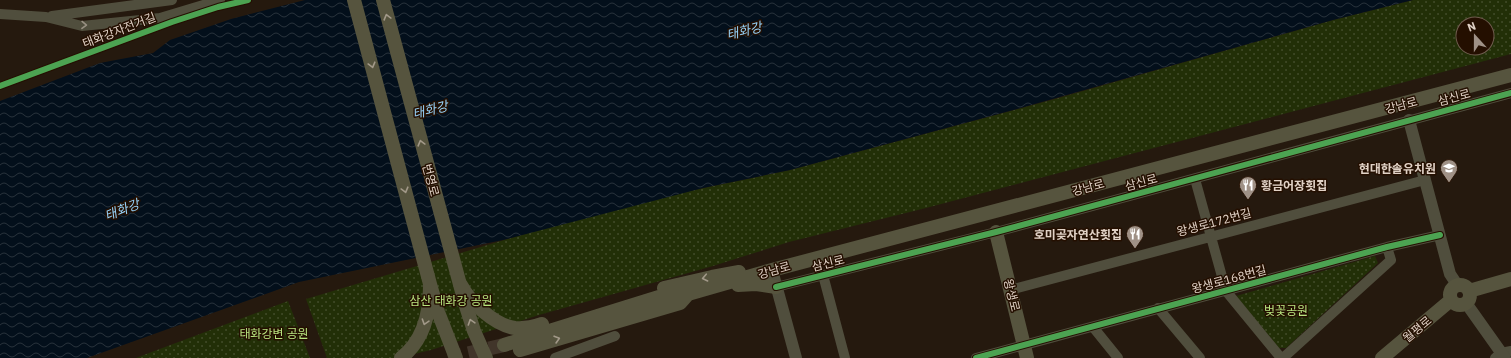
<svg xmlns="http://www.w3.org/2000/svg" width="1511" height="358" font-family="'IBM Plex Sans','Noto Sans KR',sans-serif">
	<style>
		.park { fill: url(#park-dots); fill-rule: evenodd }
		.water { fill: url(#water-waves) }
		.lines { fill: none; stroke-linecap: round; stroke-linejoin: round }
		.secondary-tunnel { stroke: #41352a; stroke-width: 14; stroke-dasharray: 14 7; stroke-linecap: butt }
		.minor { stroke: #504e3d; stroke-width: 10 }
		.tertiary { stroke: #504e3d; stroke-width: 12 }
		.secondary { stroke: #56543e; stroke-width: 14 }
		.secondary-bridge { stroke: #56543e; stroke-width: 14 }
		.cycleway-casing { stroke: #240f00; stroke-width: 8 }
		.cycleway { stroke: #4ca352; stroke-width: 6 }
		.oneway { stroke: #a29989 }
		.oneway2 { stroke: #989082 }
		.labels { text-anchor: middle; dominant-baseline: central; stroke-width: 3; stroke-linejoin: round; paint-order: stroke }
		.street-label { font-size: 12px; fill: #e1d2c6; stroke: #240f00 }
		.poi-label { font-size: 12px; font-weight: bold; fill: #e1d2c6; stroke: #240f00; text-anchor: end }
		.park-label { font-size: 12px; fill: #b7e37e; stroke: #240f00 }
		.water-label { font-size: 13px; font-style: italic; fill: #96d2f9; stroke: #240f00 }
	</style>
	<defs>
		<pattern id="park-dots" width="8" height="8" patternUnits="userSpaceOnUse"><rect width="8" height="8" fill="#222f07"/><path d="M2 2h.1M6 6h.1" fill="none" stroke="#424c2a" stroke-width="1.8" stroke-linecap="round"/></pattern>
		<pattern id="water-waves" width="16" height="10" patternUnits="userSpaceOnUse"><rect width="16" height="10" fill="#030f1b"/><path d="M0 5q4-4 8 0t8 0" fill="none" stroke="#27313b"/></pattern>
	</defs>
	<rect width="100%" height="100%" fill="#25190e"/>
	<path class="park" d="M1413,0H1511V54L926,208L789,242L713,266L539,315L431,350L397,358H327L306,299L622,205L790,170L1055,99L1333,20ZM1463,24H1487V48H1463Z
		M1375,256L1378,263L1286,348H1279L1236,296Z
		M288,301L310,358H136L141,356Z"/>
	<path class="water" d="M305,0H1413L1333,20L1017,109L790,170L703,188L503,240L299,282L87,358H0V101L100,63L153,53L170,40L231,19Z"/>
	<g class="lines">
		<path class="secondary-tunnel" d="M448,358L504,345"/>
		<path class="minor" d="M0,14L46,17L82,26L160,18L220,0
			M52,16L172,0
			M1195,179L1226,291L1281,358
			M823,275L845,358
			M776,287L996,232L1511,93
			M1010,290L1425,180
			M1158,308L1200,358
			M1093,327L1118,358
			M555,358L615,336
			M976,358L1387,247L1440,235
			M1283,358L1391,260L1387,247
			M1495,358L1501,353L1511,351"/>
		<path class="tertiary" d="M1409,120L1450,274L1458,286
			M772,270L796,358
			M1466,303L1505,358"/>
		<path class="secondary" d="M996,232L1027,358
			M461,285C470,302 494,325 515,328C525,329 533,327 542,324
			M738,285L756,284L776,287
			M1450 295a10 10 0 1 1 20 0a10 10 0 1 1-20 0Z
			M664,288L712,277L739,272
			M1469,291L1511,279
			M504,345L675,292L688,294L772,270L1511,75
			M520,350L680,303L688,294
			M401,358C423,341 430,313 430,286
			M1382,358L1451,300"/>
		<path class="secondary-bridge" d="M354,0L430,284L438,312L456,358
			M383,0L465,303L474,331L486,358"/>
		<g class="cycleway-casing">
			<path id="cycleway" d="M0,86L172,22L218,7L248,0
				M776,287L996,232L1511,93
				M976,358L1387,247L1440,235"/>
		</g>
		<use href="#cycleway" class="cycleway"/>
	</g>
	<defs><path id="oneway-chevron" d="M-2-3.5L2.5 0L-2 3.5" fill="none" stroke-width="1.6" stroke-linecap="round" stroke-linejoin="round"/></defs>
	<g class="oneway">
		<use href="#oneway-chevron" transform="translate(387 17) rotate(-105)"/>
		<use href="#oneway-chevron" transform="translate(372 65) rotate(75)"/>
		<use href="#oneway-chevron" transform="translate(421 143) rotate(-105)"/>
		<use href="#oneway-chevron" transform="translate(405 190) rotate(75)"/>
		<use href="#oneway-chevron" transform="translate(705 278) rotate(168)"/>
		<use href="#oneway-chevron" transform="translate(425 322) rotate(108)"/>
		<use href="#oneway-chevron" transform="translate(471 322) rotate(-108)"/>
		<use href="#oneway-chevron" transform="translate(557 339) rotate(-16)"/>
	</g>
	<use class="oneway2" href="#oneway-chevron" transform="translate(84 25) rotate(1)"/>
	<defs>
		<g id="school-pin" transform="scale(0.9)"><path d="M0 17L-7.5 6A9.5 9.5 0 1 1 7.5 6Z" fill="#9f9186" stroke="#240f00"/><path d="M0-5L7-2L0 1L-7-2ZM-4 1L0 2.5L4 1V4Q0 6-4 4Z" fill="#fff"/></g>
		<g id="restaurant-pin" transform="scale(0.9)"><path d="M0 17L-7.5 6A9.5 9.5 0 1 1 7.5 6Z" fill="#9f9186" stroke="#240f00"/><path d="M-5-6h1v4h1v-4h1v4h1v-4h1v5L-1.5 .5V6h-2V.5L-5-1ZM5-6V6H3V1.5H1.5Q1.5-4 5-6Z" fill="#fff"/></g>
	</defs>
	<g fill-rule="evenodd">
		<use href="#school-pin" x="1449" y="168"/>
		<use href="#restaurant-pin" x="1248" y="185"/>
		<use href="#restaurant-pin" x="1135" y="234"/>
	</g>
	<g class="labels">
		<g class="street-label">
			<text transform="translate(119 30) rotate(-21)">태화강자전거길</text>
			<text transform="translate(1454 97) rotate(-15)">삼신로</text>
			<text transform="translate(1401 105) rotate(-15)">강남로</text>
			<text transform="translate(431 180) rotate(75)">번영로</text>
			<text transform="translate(1141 182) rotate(-15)">삼신로</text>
			<text transform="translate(1088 187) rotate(-15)">강남로</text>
			<text transform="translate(1214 222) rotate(-15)">왕생로172번길</text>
			<text transform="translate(828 263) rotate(-14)">삼신로</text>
			<text transform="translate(774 270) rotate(-16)">강남로</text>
			<text transform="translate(1229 279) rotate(-15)">왕생로168번길</text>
			<text transform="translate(1012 295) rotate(76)">왕생로</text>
			<text transform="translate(1417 329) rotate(-40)">월평로</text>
		</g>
		<g class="poi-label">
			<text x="1436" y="168">현대한솔유치원</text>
			<text x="1261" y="185" text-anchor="start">황금어장횟집</text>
			<text x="1122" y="234">호미곶자연산횟집</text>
		</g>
		<g class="park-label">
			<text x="451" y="300">삼산 태화강 공원</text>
			<text x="1286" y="310">벚꽃공원</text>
			<text x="274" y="333">태화강변 공원</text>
		</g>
		<g class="water-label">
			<text transform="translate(744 31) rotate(-14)">태화강</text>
			<text transform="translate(430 110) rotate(-14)">태화강</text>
			<text transform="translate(122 210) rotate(-21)">태화강</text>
		</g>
	</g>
	<g transform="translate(1475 36) rotate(339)"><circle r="19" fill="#240f00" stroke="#705d4f"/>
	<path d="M0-3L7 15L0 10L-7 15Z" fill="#9f9186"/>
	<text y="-6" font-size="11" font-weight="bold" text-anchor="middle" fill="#e1d2c6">N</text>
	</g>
</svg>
